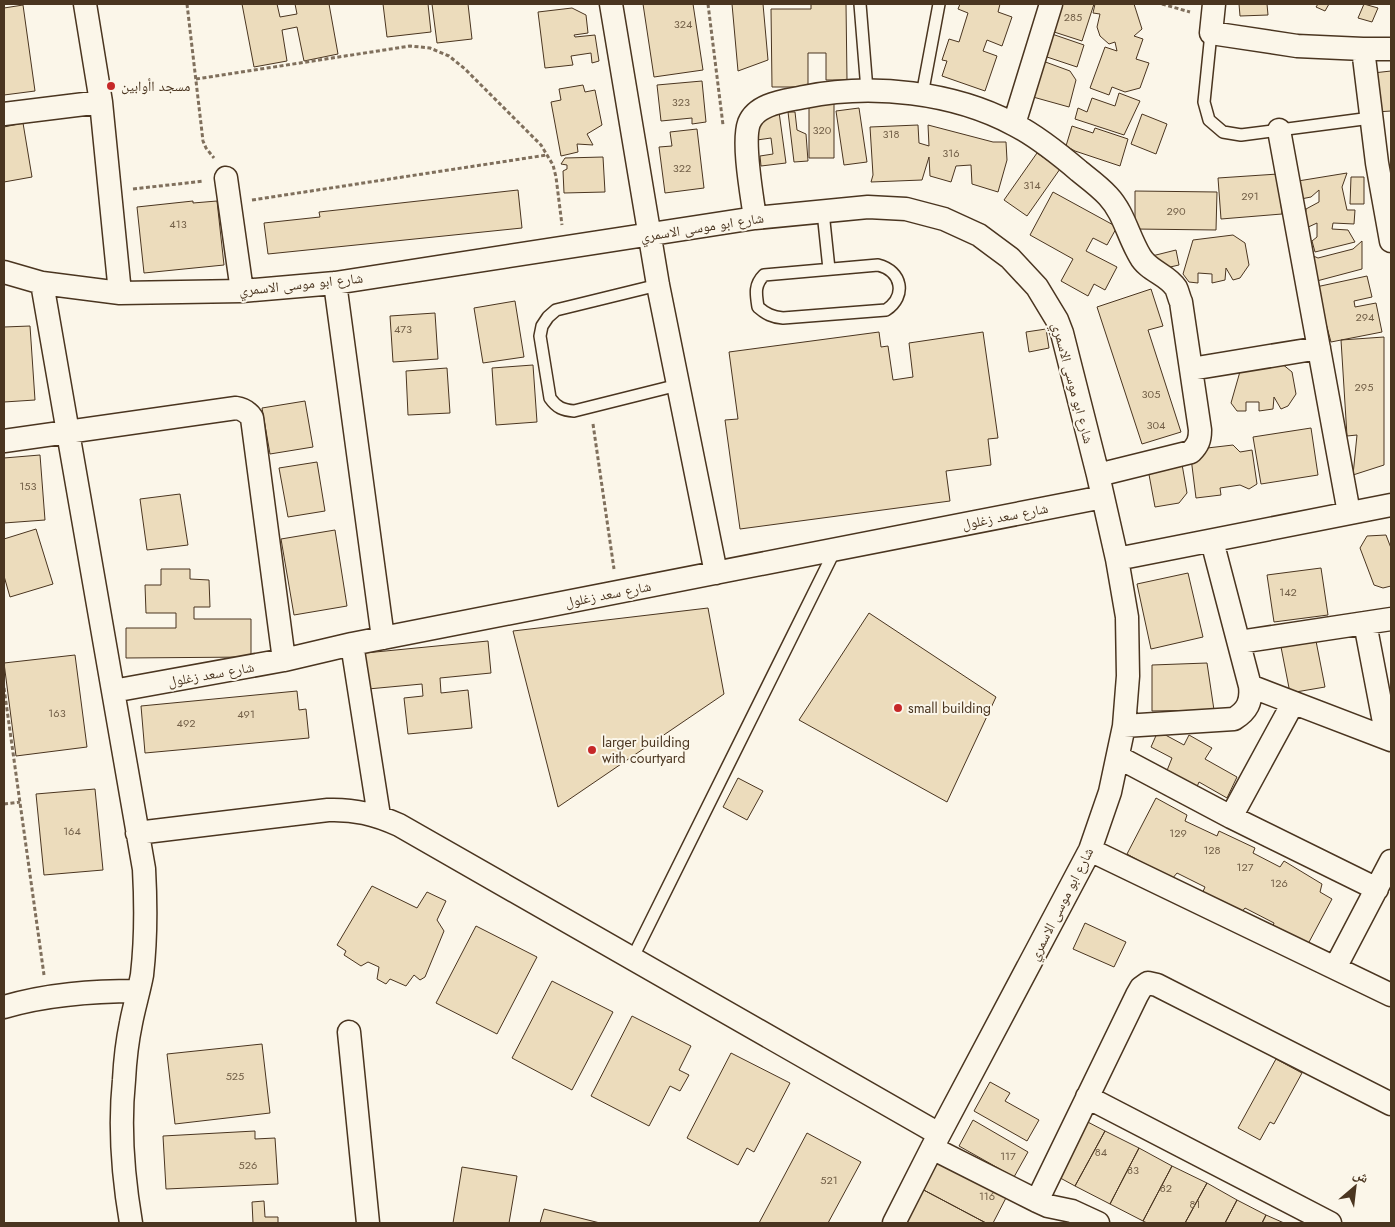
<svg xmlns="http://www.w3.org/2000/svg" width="1395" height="1227" font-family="Jost,'Noto Naskh Arabic',sans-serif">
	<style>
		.building { fill: #ecdcbc; stroke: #4a3520 }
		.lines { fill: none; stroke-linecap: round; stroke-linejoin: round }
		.lane-casing { stroke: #4a3520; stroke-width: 14 }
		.street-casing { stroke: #4a3520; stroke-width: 25 }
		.path { stroke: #7f6f5c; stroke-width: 3; stroke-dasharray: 4 2.5; stroke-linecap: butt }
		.lane { stroke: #fbf6e9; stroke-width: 11 }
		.street { stroke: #fbf6e9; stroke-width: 22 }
		.poi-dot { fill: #c62828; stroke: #fbf6e9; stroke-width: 2 }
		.labels { text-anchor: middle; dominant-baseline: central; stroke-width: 4; stroke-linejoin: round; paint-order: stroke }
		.number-label { font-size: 11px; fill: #725f47 }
		.poi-label { font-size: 14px; fill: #4a3520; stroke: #fbf6e9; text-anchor: start }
		.street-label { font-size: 14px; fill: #4a3520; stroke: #fbf6e9 }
	</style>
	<rect width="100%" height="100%" fill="#fbf6e9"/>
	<path class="building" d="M242,4H277L280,17L297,14L295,4H329L338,54L304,61L297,27L282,30L287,61L254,67Z
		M383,4H428L431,32L387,37Z
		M432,4H468L472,39L437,43Z
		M643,4H693L703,70L654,77Z
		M732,4H763L768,60L738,71Z
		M811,4H846L847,80H826V53H808V87H772L771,9H811Z
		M960,4H1000L998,12L1012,17L1002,46L987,40L983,51L997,56L985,91L942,76L947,61L942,60L949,39L959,42L968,13L958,9Z
		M1060,4H1094L1082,41L1051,31Z
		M1095,4H1134L1142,29L1134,36L1143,39L1136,59L1149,63L1140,88L1125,92L1112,87L1109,95L1090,88L1105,47L1117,51L1115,42L1109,44L1100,36L1097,27L1100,14L1093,13Z
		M1239,4H1267L1268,15L1240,16Z
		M1318,4H1329L1325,11L1316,7Z
		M1364,4L1378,8L1372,22L1358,18Z
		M23,5L35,91L4,95V8Z
		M572,8L586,15L588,33L574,35L575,37L595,35L599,61L592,63L591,53L571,56L573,65L545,68L538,12Z
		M1049,33L1084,45L1077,67L1041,55Z
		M1040,60L1070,71L1076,80L1069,107L1033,97Z
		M1391,71V111L1376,112L1373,73Z
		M702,81L706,122L692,124V118L661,121L657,85Z
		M583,85L585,92L595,90L602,125L587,134L593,145L577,144L578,152L561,156L551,102L561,100L559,89Z
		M1119,93L1140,101L1124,135L1075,119L1078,108L1087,112L1092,98L1115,106Z
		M809,103H834V158H809Z
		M859,108L867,162L844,165L836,111Z
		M779,112L786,163L761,166L760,156L773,154L771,138L757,140L755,123Z
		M788,112H795L797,130L806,134L808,161L794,162Z
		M1142,114L1167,124L1156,154L1131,144Z
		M23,123L32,177L4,182V127Z
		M918,125L919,143L929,146L928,125L993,142H1006L1007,160L998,192L972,184L971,165L956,166L951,182L930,176L929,157L922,180L871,182L873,175L870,127Z
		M1072,126L1093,133L1095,128L1128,139L1120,166L1075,151L1066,146Z
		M697,129L704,188L665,193L659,147L672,146L670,132Z
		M1037,153L1060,169L1027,216L1004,200Z
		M603,157L605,192L564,193L563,171L567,169V165L561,164L565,158Z
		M1347,173L1342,187L1347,210H1355L1354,224L1333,223L1332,229L1348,230L1355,242L1315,252L1312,241L1317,237V223L1304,229L1306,209L1319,202V190L1311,197L1301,199L1298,181Z
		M1278,174L1282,214L1221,219L1218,178Z
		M1351,177H1364V204H1350Z
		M518,190L522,228L268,254L264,223L320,217L319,212Z
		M1135,191L1217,192L1216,230L1135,229Z
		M1053,192L1117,227L1107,245L1093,238L1086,251L1117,267L1105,290L1094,284L1088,296L1061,281L1073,259L1030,235Z
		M193,201V203L217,201L224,265L144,273L137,207Z
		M1233,235L1245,243L1249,265L1240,278L1233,280L1226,268L1225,280L1212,283V274L1198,273V283L1189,282L1183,274L1193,240Z
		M1362,241V269L1313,282L1311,255L1318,258L1353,249Z
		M1176,250L1179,265L1148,272V257Z
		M1367,276L1372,297L1354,301L1355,307L1376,303L1382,332L1331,342L1316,287Z
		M1151,289L1163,326L1148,330L1181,432L1142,444L1097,307Z
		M515,301L524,357L483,363L474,308Z
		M435,313L438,359L393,362L390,316Z
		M30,326L35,400L4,402V327Z
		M1046,329L1049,348L1029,352L1026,332Z
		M879,332L881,347L888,346L893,380L913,377L909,343L983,332L998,438L988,439L991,465L946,471L950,501L740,529L725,420L738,419L729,352Z
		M1384,337V465L1353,475L1357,435L1347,436L1341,340Z
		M1281,363L1292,372L1296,394L1288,406L1281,409L1274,397L1273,409L1259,411V402H1246V411H1237L1231,403L1241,368Z
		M533,365L537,422L496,425L492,368Z
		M447,368L450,413L408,415L406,371Z
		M305,401L313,447L270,454L262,408Z
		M1311,428L1318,475L1261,484L1253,437Z
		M1233,445L1240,452L1252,450L1257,484L1249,489L1240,485L1220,488L1221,495L1196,498L1190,450Z
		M1179,447L1187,493L1179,503L1155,507L1145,453Z
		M40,455L45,520L4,523V458Z
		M317,462L325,511L288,517L279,468Z
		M180,494L188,545L147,550L140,499Z
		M36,529L53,584L10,597L4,576V539Z
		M335,530L347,606L294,615L281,539Z
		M1386,535L1391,548V586L1383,588L1374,585L1360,548L1367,536Z
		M1321,568L1328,615L1274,622L1267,575Z
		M161,569H190V579L209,580L210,607H194V619H251V657L126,658V628H176V613H146L145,585H161Z
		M1188,573L1203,637L1151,649L1137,584Z
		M708,608L724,694L558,807L513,631Z
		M869,613L996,697L947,802L799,720Z
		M488,641L491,673L440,678L441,693L468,690L472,728L408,734L404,698L423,696L422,684L368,689L365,653Z
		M1316,641L1325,687L1290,693L1281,647Z
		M75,655L87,747L16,756L4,663Z
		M1207,663L1214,710L1152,711V665Z
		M297,691L299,710L306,709L309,738L145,753L141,706Z
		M1158,731L1184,745L1189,735L1212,748L1205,759L1237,777L1227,798L1199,782L1196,789L1166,773L1172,758L1151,747Z
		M738,778L763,791L747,820L723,807Z
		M95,789L103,870L44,875L36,794Z
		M1156,798L1187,815L1185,821L1217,836L1219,831L1255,848L1253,853L1280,867L1284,861L1322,884L1320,892L1332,899L1308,944L1272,929L1274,923L1245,908L1240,914L1202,894L1205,887L1177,873L1172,879L1127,854Z
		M372,886L417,908L427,892L446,901L437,920L444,931L425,977L420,980L414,975L406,986L390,979L386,984L377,979L379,967L368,962L361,966L344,955L346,951L337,945Z
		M1085,923L1126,942L1114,967L1073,949Z
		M476,926L537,957L497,1034L436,1003Z
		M552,981L613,1012L572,1090L512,1058Z
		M632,1016L691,1046L679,1070L689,1075L680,1091L670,1086L649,1126L591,1096Z
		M262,1044L270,1113L175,1124L167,1054Z
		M731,1053L790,1083L754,1152L747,1148L738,1165L687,1138Z
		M1276,1059L1302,1073L1274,1124L1270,1122L1260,1140L1238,1128Z
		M990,1082L1010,1093L1005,1101L1039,1120L1027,1141L974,1111Z
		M1082,1119L1105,1131L1075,1186L1053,1174Z
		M973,1120L1028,1152L1014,1177L959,1146Z
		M255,1131V1139L275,1138L278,1184L166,1189L163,1136Z
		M1105,1131L1139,1148L1110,1204L1075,1186Z
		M807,1133L861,1162L828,1223H759Z
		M1139,1148L1172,1166L1143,1221L1110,1204Z
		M935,1154L1008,1194L993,1223H986L918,1187Z
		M1172,1166L1207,1183L1185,1223H1147L1143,1221Z
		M462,1167L517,1176L509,1223H453Z
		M1207,1183L1237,1200L1225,1223H1185Z
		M918,1187L986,1223H898Z
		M1237,1200L1266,1215L1262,1223H1225Z
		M264,1201L265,1217H278V1223H253L252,1202Z
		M544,1209L600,1223H540Z
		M1266,1215L1284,1223H1262Z"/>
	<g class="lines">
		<g class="lane-casing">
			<path id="lane" d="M860,4L867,90
				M1211,33L1204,102L1209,120L1223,132L1241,135L1371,118
				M922,95L939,4
				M823,212L829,269
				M878,265C902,271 907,296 886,310L783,318C772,317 766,314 758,307C756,294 754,285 764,275Z
				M658,285L556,310L548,317L542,326L540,336L550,398C557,408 563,410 574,411L678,385
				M632,959L835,550"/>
		</g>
		<g class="street-casing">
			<path id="street" d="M85,4L101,102L120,293
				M611,4L658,285L716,573
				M1214,4L1211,33L1297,46L1363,49H1391
				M1363,49L1377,163L1391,241
				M4,114L101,102
				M1014,124L1051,4
				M1279,130L1349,513
				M226,178L242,291
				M755,218C752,196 742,142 749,123C757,103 786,101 804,97C872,83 954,92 1015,125C1038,137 1059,154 1079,171C1089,179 1100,187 1108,196C1124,213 1128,236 1140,256C1148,271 1167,274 1176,288C1178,292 1179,298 1181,302L1200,430C1200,440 1198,445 1191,452L1098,475
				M4,272L42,283L120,293L242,291L335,283L755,218L868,207L906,209L944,219L979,235L1010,258L1037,287L1057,320L1062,333L1098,475L1117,559L1127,617L1128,676L1124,726L1110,792L1090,850L932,1148L894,1223
				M42,283L144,869C146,905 146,940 142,975C139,991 134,1007 131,1023C127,1042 125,1061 124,1080C119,1128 123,1176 131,1223
				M335,283L383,638
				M1191,369L1319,348
				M4,441L236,408C243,409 248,412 252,418L284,660
				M1117,559L1391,505
				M1365,623L1387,738
				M1239,642L1391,619
				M352,644L379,816
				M1250,686L1391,740
				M113,691L284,660L352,644L1103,497
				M1124,726L1234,719C1247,711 1252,702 1250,686L1212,541
				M1118,757L1231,817L1377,889
				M1231,817L1293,703
				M137,833L328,810C354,809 375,814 399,825L939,1134
				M1090,850L1391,995
				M1335,968L1391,861
				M4,1007C48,994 92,991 138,991
				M349,1032L368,1223
				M1087,1097L1330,1223
				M932,1148L1037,1201L1048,1206L1072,1211L1098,1223
				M1037,1201L1137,995L1141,988L1148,983L1157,985L1391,1104"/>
		</g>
		<path class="path" d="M187,4L203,141L206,148L214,158
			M708,4L723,125
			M1162,4L1190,12
			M196,79L410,46L430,48L449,56L465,69L541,145L553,165L556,177L562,225
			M133,189L204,181
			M252,200L547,155
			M593,424L614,569
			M4,688L44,975
			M4,804L20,802"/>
		<use href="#lane" class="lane"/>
		<use href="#street" class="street"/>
	</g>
	<g class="poi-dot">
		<circle cx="111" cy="86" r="5"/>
		<circle cx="898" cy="708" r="5"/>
		<circle cx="592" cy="750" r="5"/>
	</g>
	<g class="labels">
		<g class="number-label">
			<text x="1073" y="17">285</text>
			<text x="683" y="24">324</text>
			<text x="681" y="102">323</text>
			<text x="822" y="130">320</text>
			<text x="891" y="134">318</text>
			<text x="951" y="153">316</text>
			<text x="682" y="168">322</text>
			<text x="1032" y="185">314</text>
			<text x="1250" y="196">291</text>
			<text x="1176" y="211">290</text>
			<text x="178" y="224">413</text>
			<text x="1365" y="317">294</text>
			<text x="403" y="329">473</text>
			<text x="1364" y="387">295</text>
			<text x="1151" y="394">305</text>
			<text x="1156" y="425">304</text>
			<text x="28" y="486">153</text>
			<text x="1288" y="592">142</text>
			<text x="57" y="713">163</text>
			<text x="246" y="714">491</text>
			<text x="186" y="723">492</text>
			<text x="72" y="831">164</text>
			<text x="1178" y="833">129</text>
			<text x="1212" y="850">128</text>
			<text x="1245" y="867">127</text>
			<text x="1279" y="883">126</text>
			<text x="235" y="1076">525</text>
			<text x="1101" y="1152">84</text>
			<text x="1008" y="1156">117</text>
			<text x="248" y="1165">526</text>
			<text x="1133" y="1170">83</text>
			<text x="829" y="1180">521</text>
			<text x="1166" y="1188">82</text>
			<text x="987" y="1196">116</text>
			<text x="1195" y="1204">81</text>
		</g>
		<g class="poi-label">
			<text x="121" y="86">مسجد اأوابين</text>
			<text x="908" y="708">small building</text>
			<text x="602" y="742">larger building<tspan x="602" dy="16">with courtyard</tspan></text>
		</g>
		<g class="street-label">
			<text transform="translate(702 227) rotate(-9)">شارع ابو موسى الاسمري</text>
			<text transform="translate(301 284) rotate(-6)">شارع ابو موسى الاسمري</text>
			<text transform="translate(1073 383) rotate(75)">شارع ابو موسى الاسمري</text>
			<text transform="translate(1005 516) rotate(-11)">شارع سعد زغلول</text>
			<text transform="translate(608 594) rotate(-11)">شارع سعد زغلول</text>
			<text transform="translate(211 674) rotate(-10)">شارع سعد زغلول</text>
			<text transform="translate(1061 904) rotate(-63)">شارع ابو موسى الاسمري</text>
		</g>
	</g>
	<rect width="1395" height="1227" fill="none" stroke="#4a3520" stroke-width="10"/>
	<g transform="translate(1355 1187) rotate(28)" stroke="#fbf6e9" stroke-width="4" paint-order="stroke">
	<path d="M0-4L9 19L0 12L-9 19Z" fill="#4a3520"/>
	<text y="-8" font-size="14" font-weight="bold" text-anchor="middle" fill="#4a3520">ش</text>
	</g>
</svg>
